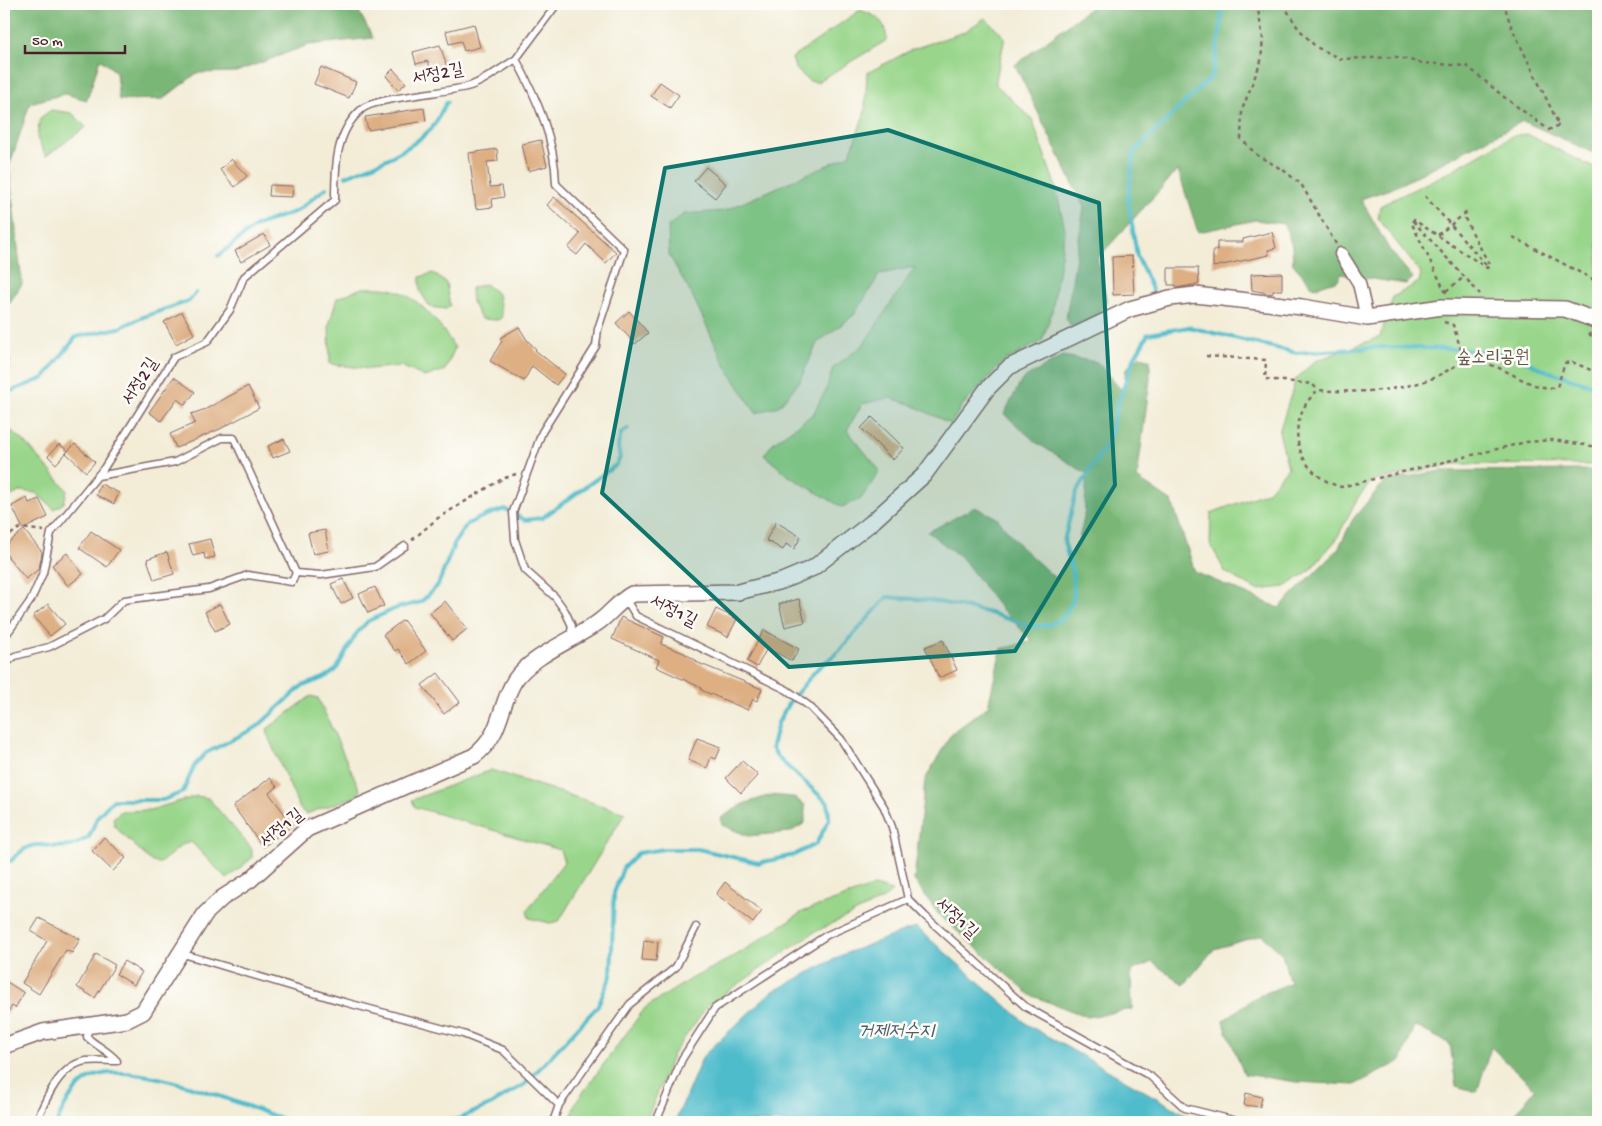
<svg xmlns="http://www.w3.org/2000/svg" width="1602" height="1126" font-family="'Gochi Hand','Poor Story',sans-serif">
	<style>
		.green { fill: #99d68b; stroke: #727a5b }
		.forest { fill: #7ab777; stroke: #626b51 }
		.water { fill: #50bccb; stroke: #4d6e7b }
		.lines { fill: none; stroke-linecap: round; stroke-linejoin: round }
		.stream { stroke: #50bccb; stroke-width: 4 }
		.building { fill: #ddaf83 }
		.service-casing { stroke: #856768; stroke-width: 9 }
		.minor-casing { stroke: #856768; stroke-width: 15 }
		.tertiary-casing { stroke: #856768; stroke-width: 18 }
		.path { stroke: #856768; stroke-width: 2.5; stroke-dasharray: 4 4; stroke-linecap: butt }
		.service { stroke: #fff; stroke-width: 6 }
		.minor { stroke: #fff; stroke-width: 12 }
		.tertiary { stroke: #fff; stroke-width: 15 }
		.marked { fill: #0f766e; fill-opacity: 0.2; stroke: #0f766e; stroke-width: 4; stroke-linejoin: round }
		.labels { text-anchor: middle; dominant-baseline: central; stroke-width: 5; stroke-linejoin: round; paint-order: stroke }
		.street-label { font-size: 18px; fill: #4a1f2b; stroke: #fdfcf7 }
		.park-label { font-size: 18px; fill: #625648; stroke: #fdfcf7 }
		.water-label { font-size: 19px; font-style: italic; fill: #4c5e6b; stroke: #fdfcf7 }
	</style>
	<rect width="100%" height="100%" fill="#fdfcf7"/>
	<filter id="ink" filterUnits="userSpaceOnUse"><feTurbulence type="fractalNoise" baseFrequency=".02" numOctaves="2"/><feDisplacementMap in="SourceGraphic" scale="10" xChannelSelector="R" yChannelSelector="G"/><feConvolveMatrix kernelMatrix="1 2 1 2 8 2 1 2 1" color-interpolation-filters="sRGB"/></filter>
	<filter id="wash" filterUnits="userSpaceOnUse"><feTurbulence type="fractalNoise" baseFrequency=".0096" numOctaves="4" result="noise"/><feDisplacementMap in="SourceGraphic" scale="20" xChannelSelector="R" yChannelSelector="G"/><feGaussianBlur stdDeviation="1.12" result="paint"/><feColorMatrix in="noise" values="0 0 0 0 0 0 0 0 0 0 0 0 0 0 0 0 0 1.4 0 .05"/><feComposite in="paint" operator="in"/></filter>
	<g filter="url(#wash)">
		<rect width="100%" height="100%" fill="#f3edd8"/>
		<path class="green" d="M860,10C878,17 885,20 887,40L817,82L809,81L795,68L792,58Z
			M985,18L1005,37L995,84L1032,119L1055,185L1065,229L1052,312L1042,341L1004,361L961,407L951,424L910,404L889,398L862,404L847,430L880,471L861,499L842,507L789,476L764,455L774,442L813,414L826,390L833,368L863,345L915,267L880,274L854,315L817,343L800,381L779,406L756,413L726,367L692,295L669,255L668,226L684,214L724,211L850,155L865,111L867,73L913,49L964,32Z
			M51,110L72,113L86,127L46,156L37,138L40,118Z
			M1527,134L1598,170V465L1454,464L1372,481L1357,499L1336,540L1309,571L1285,587L1257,590L1225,572L1210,543L1211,513L1267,492L1288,468L1279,432L1296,379L1315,361L1380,337L1393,297L1419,282L1421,273L1378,219L1380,206L1447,173L1512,136Z
			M433,273L446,283L450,306L446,309L430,307L420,291V277Z
			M485,284L498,294L502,317L498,320L481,319L472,302L471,288Z
			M362,288C372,288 385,287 394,290C420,297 442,327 455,348L445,370L425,377L401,366L369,369L330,364L329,325L337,298Z
			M4,352L10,360L8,378L4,382Z
			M4,425L23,440L67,490L64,503L54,509L36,493L21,491L4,500Z
			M311,696L318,698L360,790L357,796L306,814L300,809L269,739L267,729Z
			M491,770L625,813L559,921L550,923L529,918L527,911L564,862L560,850L415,807L412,800Z
			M197,796L208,798L252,849V858L227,879L191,842L182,845L160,863L152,862L115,827L113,818L121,811L150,810Z
			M874,886L892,891L885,898L813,933L708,1005L673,1054L646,1122H569L576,1102L645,1008L689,980L735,956L802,912Z"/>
		<path class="forest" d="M4,4H355L373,38L308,45L236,72L197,73L163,99L119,100L116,72L100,59L87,100L65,94L30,103L9,167L22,284L4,311Z
			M1095,4H1598V155L1523,121L1393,188L1361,199L1389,249L1413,278L1406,284L1341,274L1338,280L1314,288L1293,264L1292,246L1284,224L1256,220L1198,232L1178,170L1097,259L1107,302L1094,318L1071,327L1066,318L1084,207L1015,65Z
			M1063,356L1097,362L1123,392L1126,369L1140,356L1150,360V379L1137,478L1172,502L1195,572L1279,608L1338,549L1353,519L1385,481L1440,471L1598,470V1122H1509L1535,1089L1491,1047L1477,1092L1456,1086L1450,1044L1415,1026L1401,1061L1354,1085L1297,1082L1244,1074L1223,1021L1254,998L1290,983L1282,954L1262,935L1214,949L1184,985L1152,962L1131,971L1132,1009L1088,1017L1030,995L939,915L914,880L925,780L951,734L988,706L1001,649L1032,641L996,603L963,559L928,532L975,507L997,518L1021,547L1056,579L1077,547L1084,518L1087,474L1037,443L1004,414L1022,380Z
			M771,795L793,797L805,805V823L790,832L748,836L722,825L721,818L743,804Z"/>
		<path class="water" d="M916,927L1028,1025L1199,1122H675L703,1056L770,993L844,954Z"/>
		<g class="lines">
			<path class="stream" d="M346,176C375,165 408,152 431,129C438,122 441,110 447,102
				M218,256L257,225L297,211L326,188
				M1154,294L1137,256L1128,199L1134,152L1212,76L1221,27L1222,4
				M4,394L44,378L76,337L119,328L143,317L189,301L196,293
				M4,861H11C36,834 41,850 70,846C76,845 83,840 89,837L98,816L113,800H163L183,792L194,766L206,753L257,727L302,686L324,678L336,670L356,634L368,621L397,608L421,602L438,585L455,542L467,524L484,516L505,509L525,520L542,518L616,465L620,458L618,446L621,433L628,429
				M57,1122C65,1104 75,1084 95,1076C139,1060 247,1107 291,1122
				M443,1122L458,1119L490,1105L525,1084L597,1007L611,976L614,893L623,868L638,853L664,849H698L759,863L794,855L816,844L829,820L828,803L778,758L772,747L778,723L788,704L817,669L839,651L887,597L928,600L959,606L990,613L1032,627L1049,625L1063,618L1074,599L1073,575L1064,541L1076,493L1109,440L1117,406L1133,360L1148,334L1189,327L1297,353L1383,347L1452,349L1512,354L1544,370L1598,387"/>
		</g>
		<g id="blocks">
			<path class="building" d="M474,24L480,47L464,51L461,41L449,44L446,31Z
				M440,45L447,67L431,71L428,61L416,64L413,52Z
				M321,67L356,82L349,98L314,84Z
				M393,69L406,83L398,90L386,76Z
				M660,82L679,95L670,108L651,96Z
				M424,108L426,121L368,130L365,117Z
				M541,140L547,166L528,171L522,144Z
				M497,149L498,161L487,162L490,187L502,186L504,197L492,199L493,207L476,209L469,153Z
				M231,159L247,176L235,187L220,170Z
				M706,167L726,184L715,198L694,181Z
				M270,185L293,186L292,197L269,196Z
				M554,197L616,252L606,263L586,244L577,255L568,248L580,234L547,205Z
				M1272,232L1276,248L1268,250L1269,255L1213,267V250H1217V242H1243V239Z
				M264,234L270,245L241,262L235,251Z
				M1132,256L1134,294L1113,295L1112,257Z
				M1168,268H1198L1199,284L1176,288V285H1168Z
				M1282,273V290H1274L1272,294L1252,290L1251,274Z
				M629,311L648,333L635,344L616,323Z
				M182,312L194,334L176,344L164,322Z
				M519,327L527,340L536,349L535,350L565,374L556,385L532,366L524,381L490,361L502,341L500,338Z
				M174,377L195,392L185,405L177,399L161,421L149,412Z
				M248,386L259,408L220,429L176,448L170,434L195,423L191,414L206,409Z
				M872,417L904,448L893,460L861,428Z
				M284,439L290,451L273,458L268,446Z
				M59,444L68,451L56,464L48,456Z
				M75,444L95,462L86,472L66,453Z
				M101,484L119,493L114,504L96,495Z
				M27,498L29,503L39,499L48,517L23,529L12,506Z
				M776,522L801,537L794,549L786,544L783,550L766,540Z
				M24,530L42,552L39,569L26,579L4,552V546Z
				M325,530L329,551L313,554L308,533Z
				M91,531L119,550L107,567L79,548Z
				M210,539L215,557L205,559L204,553L193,556L189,544Z
				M167,552L174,574L154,580L147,559Z
				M67,553L83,574L68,586L52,565Z
				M343,579L353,598L341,604L331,584Z
				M375,587L384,606L368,613L359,594Z
				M799,599L805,622L785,627L779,604Z
				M445,601L467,629L452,641L430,613Z
				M48,604L65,624L50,636L33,616Z
				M220,604L230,624L215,631L205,612Z
				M716,609L737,619L728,637L707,627Z
				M621,617L664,637L661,644L684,653L697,661L696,662L762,689L757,701L753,699L748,710L701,690L702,688L656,667L659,660L612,639Z
				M403,620L426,651L409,664L398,649L395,651L383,635Z
				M764,630L799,649L792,661L767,648L757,667L747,661Z
				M943,640L957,670L939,678L925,647Z
				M438,673L460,702L444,714L422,685Z
				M697,738L721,747L716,759L711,757L707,768L688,760Z
				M742,761L758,775L741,793L726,778Z
				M270,778L277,787L269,793L293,825L263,847L233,806Z
				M104,837L126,858L113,871L92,851Z
				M725,882L762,911L753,923L716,894Z
				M39,918L80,939L72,953L66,950L39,994L22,983L47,941L31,931Z
				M644,940L658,942L656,961L642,960Z
				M96,954L115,965L95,998L77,987Z
				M124,961L142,972L134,985L116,974Z
				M4,980L24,993L15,1008L12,1006L4,1019Z
				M1246,1093L1262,1097L1260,1107L1244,1105Z"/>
		</g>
	</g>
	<g filter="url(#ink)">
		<use href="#blocks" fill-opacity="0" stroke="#856768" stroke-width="1"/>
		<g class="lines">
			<g class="service-casing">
				<path id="service" d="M516,59L557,4
					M296,573L321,575L375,567L405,546
					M625,598L636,616L787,690L809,706L841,739L884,807L892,827L908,899L925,916L1026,1007L1150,1076L1185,1108L1241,1122
					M4,638L31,600L43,573L51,533L104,468L174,357L207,342L230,310L244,277L335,200C335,168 335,132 362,109C374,98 447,92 466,87C481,84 503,67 516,59C537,99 555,139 556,184L624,250L598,329L596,346L542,432L513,512L515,540L525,570L555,597L565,611L572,626L570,636
					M4,665L15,656L49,647L104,619L124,600L209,589L248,575L292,582L296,573L234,438H222L175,462L98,476
					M180,953L344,1002L463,1034L503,1050L559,1105
					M36,1122C45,1101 59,1065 86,1061C96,1060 107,1061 117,1061C107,1049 97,1047 87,1037L88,1027
					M553,1122L559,1105L630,1004L676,967L696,927
					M656,1122L682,1059L715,1008L827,935L908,899"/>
			</g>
			<g class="minor-casing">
				<path id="minor" d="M1341,254L1359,283L1367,318"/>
			</g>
			<g class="tertiary-casing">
				<path id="tertiary" d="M4,1046L43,1032L127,1020L143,1012L205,914L222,898L250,880L307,829L474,756C503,734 498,707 515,680C532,655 576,639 600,621C611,613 619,601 632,594L738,592L782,581L813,568L871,523L924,475L987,389L1009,367L1130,309L1170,298L1195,295L1302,307L1367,318L1442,307L1565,309L1598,321"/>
			</g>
			<path class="path" d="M1257,4L1263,38L1261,61L1242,110L1241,139L1257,155L1283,170L1301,184L1336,244
				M1283,4L1298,28L1316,47L1341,59L1397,57L1422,63L1467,66L1504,97L1549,130L1559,125L1511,26L1504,4
				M1425,196L1488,267
				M1413,221L1480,294
				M1438,235L1463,215
				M1513,237L1598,282
				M1446,291L1464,277
				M1446,293L1411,222L1414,220L1487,268L1490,266L1463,215L1470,210
				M1444,322L1453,325L1465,362
				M1589,333L1598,346
				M1206,356L1266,360L1265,379L1312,384L1318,390
				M1598,373L1572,362L1565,363L1557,387C1527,393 1500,357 1466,362C1455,364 1441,376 1428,380C1393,392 1356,393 1318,390C1282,422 1295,474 1341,487L1526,442L1553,440L1598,447
				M4,539L20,528L44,531
				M412,540L438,518L502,479L516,474"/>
			<use href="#service" class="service"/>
			<use href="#minor" class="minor"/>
			<use href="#tertiary" class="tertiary"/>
		</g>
	</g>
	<path class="marked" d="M888,130L1099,203L1115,485L1015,651L789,667L602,493L665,168Z"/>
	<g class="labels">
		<g class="street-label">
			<text transform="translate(438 75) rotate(-11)">서정2길</text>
			<text transform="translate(141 382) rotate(-58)">서정2길</text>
			<text transform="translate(673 612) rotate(27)">서정1길</text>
			<text transform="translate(282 829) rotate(-39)">서정1길</text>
			<text transform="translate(956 919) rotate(43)">서정1길</text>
		</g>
		<g class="park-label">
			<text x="1493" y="358">숲소리공원</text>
		</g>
		<g class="water-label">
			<text x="896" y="1032">거제저수지</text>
		</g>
	</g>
	<rect width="1602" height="1126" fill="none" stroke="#fdfcf7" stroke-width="20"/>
	<path d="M25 45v8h100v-8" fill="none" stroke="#4a1f2b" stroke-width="2.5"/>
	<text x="32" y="45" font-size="15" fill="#4a1f2b" stroke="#fdfcf7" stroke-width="4" paint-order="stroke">50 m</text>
</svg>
